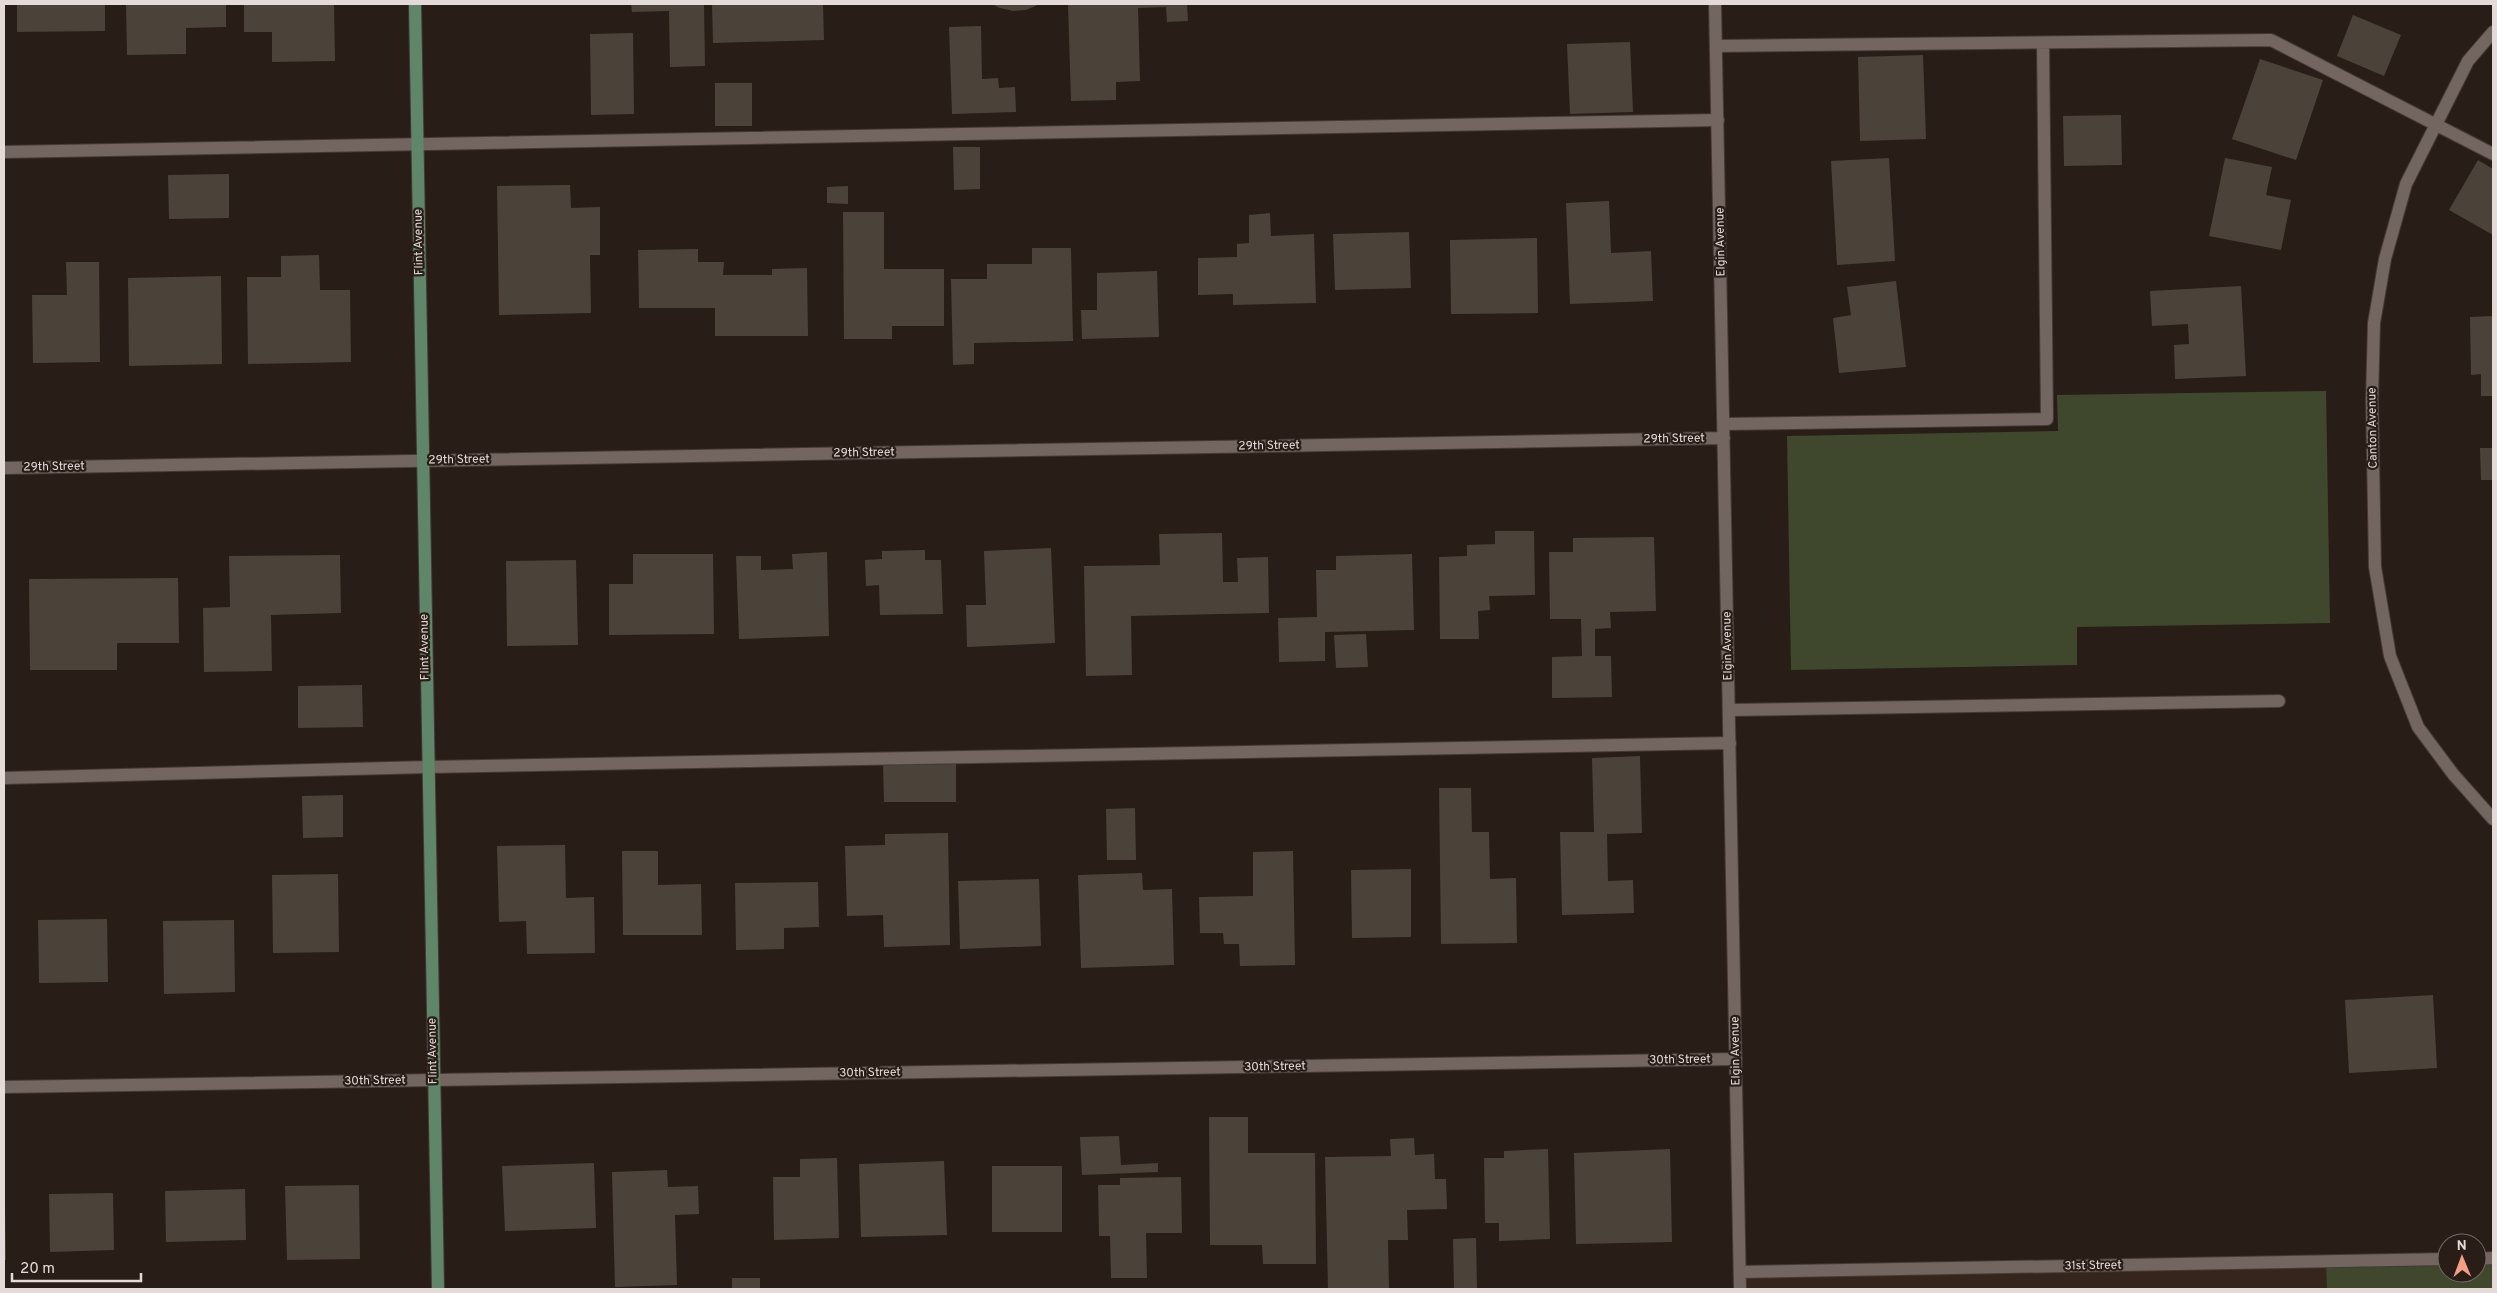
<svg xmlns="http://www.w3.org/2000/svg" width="2497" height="1293" font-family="Overpass,sans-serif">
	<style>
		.built { fill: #36251d }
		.green { fill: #3f482d }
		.building { fill: #4b4339 }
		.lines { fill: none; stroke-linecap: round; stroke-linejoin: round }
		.lane-casing { stroke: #443a37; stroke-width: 14 }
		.street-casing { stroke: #443a37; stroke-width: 14 }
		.secondary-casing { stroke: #443a37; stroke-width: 14 }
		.lane { stroke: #73655f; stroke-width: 12 }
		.street { stroke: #73655f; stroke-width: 12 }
		.secondary { stroke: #608669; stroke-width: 12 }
		.labels { text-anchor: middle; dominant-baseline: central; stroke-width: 4.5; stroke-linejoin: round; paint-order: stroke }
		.street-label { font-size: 12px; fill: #e4dbd8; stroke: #291d18 }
	</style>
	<rect width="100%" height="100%" fill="#291d18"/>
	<path class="built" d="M2326,1262L2447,1273H2477L2493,1289H1740V1272Z"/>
	<path class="green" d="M2326,391L2330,623L2077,627V665L1791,670L1787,436L2058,431L2057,395Z
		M2493,1258V1289H2327L2326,1262L2447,1259V1273H2477V1259Z"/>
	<path class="building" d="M17,4H105V31L17,32Z
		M126,4H226V27L186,28V54L127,55Z
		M244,4H334L335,61L272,62V32H244Z
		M631,4H704L705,66L670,67L669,11L632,12Z
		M712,4H823L824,40L713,43Z
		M992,4H1040L1026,10L1013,11L1000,8Z
		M1068,4H1187L1188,21L1167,22L1166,7L1138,8L1140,81L1116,82V100L1071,101Z
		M2353,15L2401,35L2384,76L2337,56Z
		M981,26L982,79L998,78L999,88L1015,87L1016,112L952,114L949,27Z
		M633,33L634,114L591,115L590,34Z
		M1630,42L1633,112L1570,114L1567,44Z
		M1923,55L1926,139L1860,141L1858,57Z
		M2260,59L2323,80L2296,160L2232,139Z
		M715,83H752V126H715Z
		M2121,115L2122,165L2064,166L2063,116Z
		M953,147H980V189L954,190Z
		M1889,158L1895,261L1837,265L1831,161Z
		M2225,158L2272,167L2266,195L2291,200L2281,250L2209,236Z
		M2478,160L2493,169V235L2449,210Z
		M229,174V218L169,219L168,175Z
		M570,185L571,208L600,207V255H590L591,313L499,315L497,186Z
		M848,186V204L827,203V187Z
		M1609,201L1611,253L1651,251L1653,301L1570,304L1566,203Z
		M843,212H884V269H944V326H892V339H844Z
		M1270,213L1271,236L1314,234L1316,303L1233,305V294L1198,295V258L1237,257V244L1249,243V215Z
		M1409,232L1411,288L1335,290L1333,234Z
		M1537,238L1538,313L1451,314L1450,240Z
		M1032,248H1071L1073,341L974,343V364L953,365L951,279H987V264H1032Z
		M698,249V262H724L723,275H772V269L807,268L808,336H715V308H639L638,250Z
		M319,255L320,290H350L351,362L248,364L247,277H281V256Z
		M66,262H99L100,362L33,363L32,295H67Z
		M1157,271L1159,337L1082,339L1081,310H1097V273Z
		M221,276L222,364L129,366L128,278Z
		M1896,281L1906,367L1839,373L1833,318L1851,315L1847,287Z
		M2241,286L2246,376L2175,379L2174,345L2189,344L2188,324L2152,326L2150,291Z
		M2493,316V396H2481V374L2471,375L2470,317Z
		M2480,448H2493V480H2481Z
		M1495,531H1534L1535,595L1489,596L1490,610L1478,611L1479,639H1440L1439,557L1467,556V545L1495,544Z
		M1222,533L1223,582H1238L1237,558L1268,557L1269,613L1131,616L1132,675L1086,676L1084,566L1160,565L1159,534Z
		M1654,537L1656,611L1610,612L1611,628L1595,629V656H1611L1612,697L1552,698V657L1582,656L1581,619H1550L1549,552H1573V538Z
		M1051,548L1055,643L967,647L966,605H986L984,551Z
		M925,550V560H941L943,614L880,615L879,585L866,586L865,560L882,559V551Z
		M827,552L829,636L739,639L736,556H761V570L793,569L792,554Z
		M633,554H713L714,634L609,635V584H633Z
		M1412,554L1414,630L1325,632V661L1279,662L1278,618L1317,617L1316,570H1336V556Z
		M340,555L341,613L271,615L272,671L204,672L203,608L230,607L229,556Z
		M576,560L578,645L507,646L506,561Z
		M178,578L179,643H117V670H30L29,579Z
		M1366,634L1368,667L1336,668L1334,635Z
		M362,685L363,727L298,728V686Z
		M1640,756L1642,833L1607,834L1608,881L1633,880L1634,913L1562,915L1560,832H1594L1592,758Z
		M956,763V802H884L883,764Z
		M1439,788H1471L1472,832H1489L1490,879L1516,878L1517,943L1441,944Z
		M343,795V837L303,838L302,796Z
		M1135,808L1136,860H1107L1106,809Z
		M948,833L950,945L884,947L883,915L847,916L845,846L885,845V834Z
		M565,845L566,898L594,897L595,953L527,954L526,921L499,922L497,846Z
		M622,851H658V885L701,884L702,935H623Z
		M1293,851L1295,965L1240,966L1239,944H1224L1223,933H1200L1199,897L1253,896V852Z
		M1411,869V937L1352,938L1351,870Z
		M1142,873L1143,890L1172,889L1174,965L1081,968L1078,875Z
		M338,874L339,952L273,953L272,875Z
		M1039,879L1041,946L960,949L958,881Z
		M818,882L819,927L784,928V949L736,950L735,883Z
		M107,919L108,982L39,983L38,920Z
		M234,920L235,992L164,994L163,921Z
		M2433,995L2437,1068L2349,1073L2345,1000Z
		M1209,1117H1248V1153H1315L1316,1264H1263L1262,1245H1210Z
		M1119,1136L1121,1165L1158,1163V1172L1082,1175L1080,1137Z
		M1414,1138L1415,1155L1434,1154L1435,1179H1446L1447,1209L1407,1210L1408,1240H1388L1389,1289H1328L1325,1157L1391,1156L1390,1139Z
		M1548,1149L1550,1239L1499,1241V1223H1485L1484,1158H1504V1151Z
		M1670,1149L1672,1242L1576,1244L1574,1153Z
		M837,1158L839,1238L774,1240L773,1177H800V1159Z
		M944,1161L947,1235L861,1237L859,1164Z
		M594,1163L596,1228L505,1231L502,1166Z
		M992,1166H1062V1232H992Z
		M667,1170L668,1187L698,1186L699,1214L675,1215L677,1285L615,1287L612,1172Z
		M1181,1177L1182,1233H1146L1147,1278H1111L1110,1236H1099L1098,1185H1120V1178Z
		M359,1185L360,1259L287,1260L285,1186Z
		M245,1189L246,1240L166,1242L165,1191Z
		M113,1193L114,1250L50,1252L49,1194Z
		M4,1208H5L6,1260H4Z
		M1476,1238L1477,1289H1454L1453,1239Z
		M732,1278H760V1289H732Z"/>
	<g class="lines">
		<g class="lane-casing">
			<path id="lane" d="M1716,46L2271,40L2493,154
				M4,152L1718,120
				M1724,424L2047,419L2043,43
				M1729,710L2279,701
				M4,778L428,767L1730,743"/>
		</g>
		<g class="street-casing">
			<path id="street" d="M1715,4L1740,1289
				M2493,32L2468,61L2406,184L2385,259L2374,323L2372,400L2375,567L2390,656L2418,727L2453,774L2493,819
				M4,468L1724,438
				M4,1087L1736,1059
				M2477,1259L2493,1258
				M1740,1272L2447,1259"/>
		</g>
		<g class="secondary-casing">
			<path id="secondary" d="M415,4L438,1289"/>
		</g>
		<use href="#lane" class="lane"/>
		<use href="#street" class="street"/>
		<use href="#secondary" class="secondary"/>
	</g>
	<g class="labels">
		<g class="street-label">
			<text transform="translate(419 242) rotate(-91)">Flint Avenue</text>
			<text transform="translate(1721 242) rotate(-91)">Elgin Avenue</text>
			<text transform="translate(2373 428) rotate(-91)">Canton Avenue</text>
			<text transform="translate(1674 439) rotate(-1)">29th Street</text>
			<text transform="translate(1269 446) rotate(-1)">29th Street</text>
			<text transform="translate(864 453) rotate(-1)">29th Street</text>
			<text transform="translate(459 460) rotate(-1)">29th Street</text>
			<text transform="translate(54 467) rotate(-1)">29th Street</text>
			<text transform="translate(1728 646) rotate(-91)">Elgin Avenue</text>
			<text transform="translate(425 647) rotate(-91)">Flint Avenue</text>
			<text transform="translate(433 1051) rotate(-91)">Flint Avenue</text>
			<text transform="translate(1736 1051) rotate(-91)">Elgin Avenue</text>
			<text transform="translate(1680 1060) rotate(-1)">30th Street</text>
			<text transform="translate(1275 1067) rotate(-1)">30th Street</text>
			<text transform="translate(870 1073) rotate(-1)">30th Street</text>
			<text transform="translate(375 1081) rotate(-1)">30th Street</text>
			<text transform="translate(2093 1266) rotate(-1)">31st Street</text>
		</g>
	</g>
	<rect width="2497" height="1293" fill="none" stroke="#e4dbd8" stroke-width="10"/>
	<g transform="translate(2462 1258) rotate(359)"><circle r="24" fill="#291d18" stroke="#746965"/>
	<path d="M0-4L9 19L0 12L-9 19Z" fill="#f49e86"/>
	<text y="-8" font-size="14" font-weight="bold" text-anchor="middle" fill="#e4dbd8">N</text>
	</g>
	<path d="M12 1273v8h129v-8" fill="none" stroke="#e4dbd8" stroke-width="2.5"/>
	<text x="20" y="1273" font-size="15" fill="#e4dbd8" stroke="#291d18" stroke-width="4" paint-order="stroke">20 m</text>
</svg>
